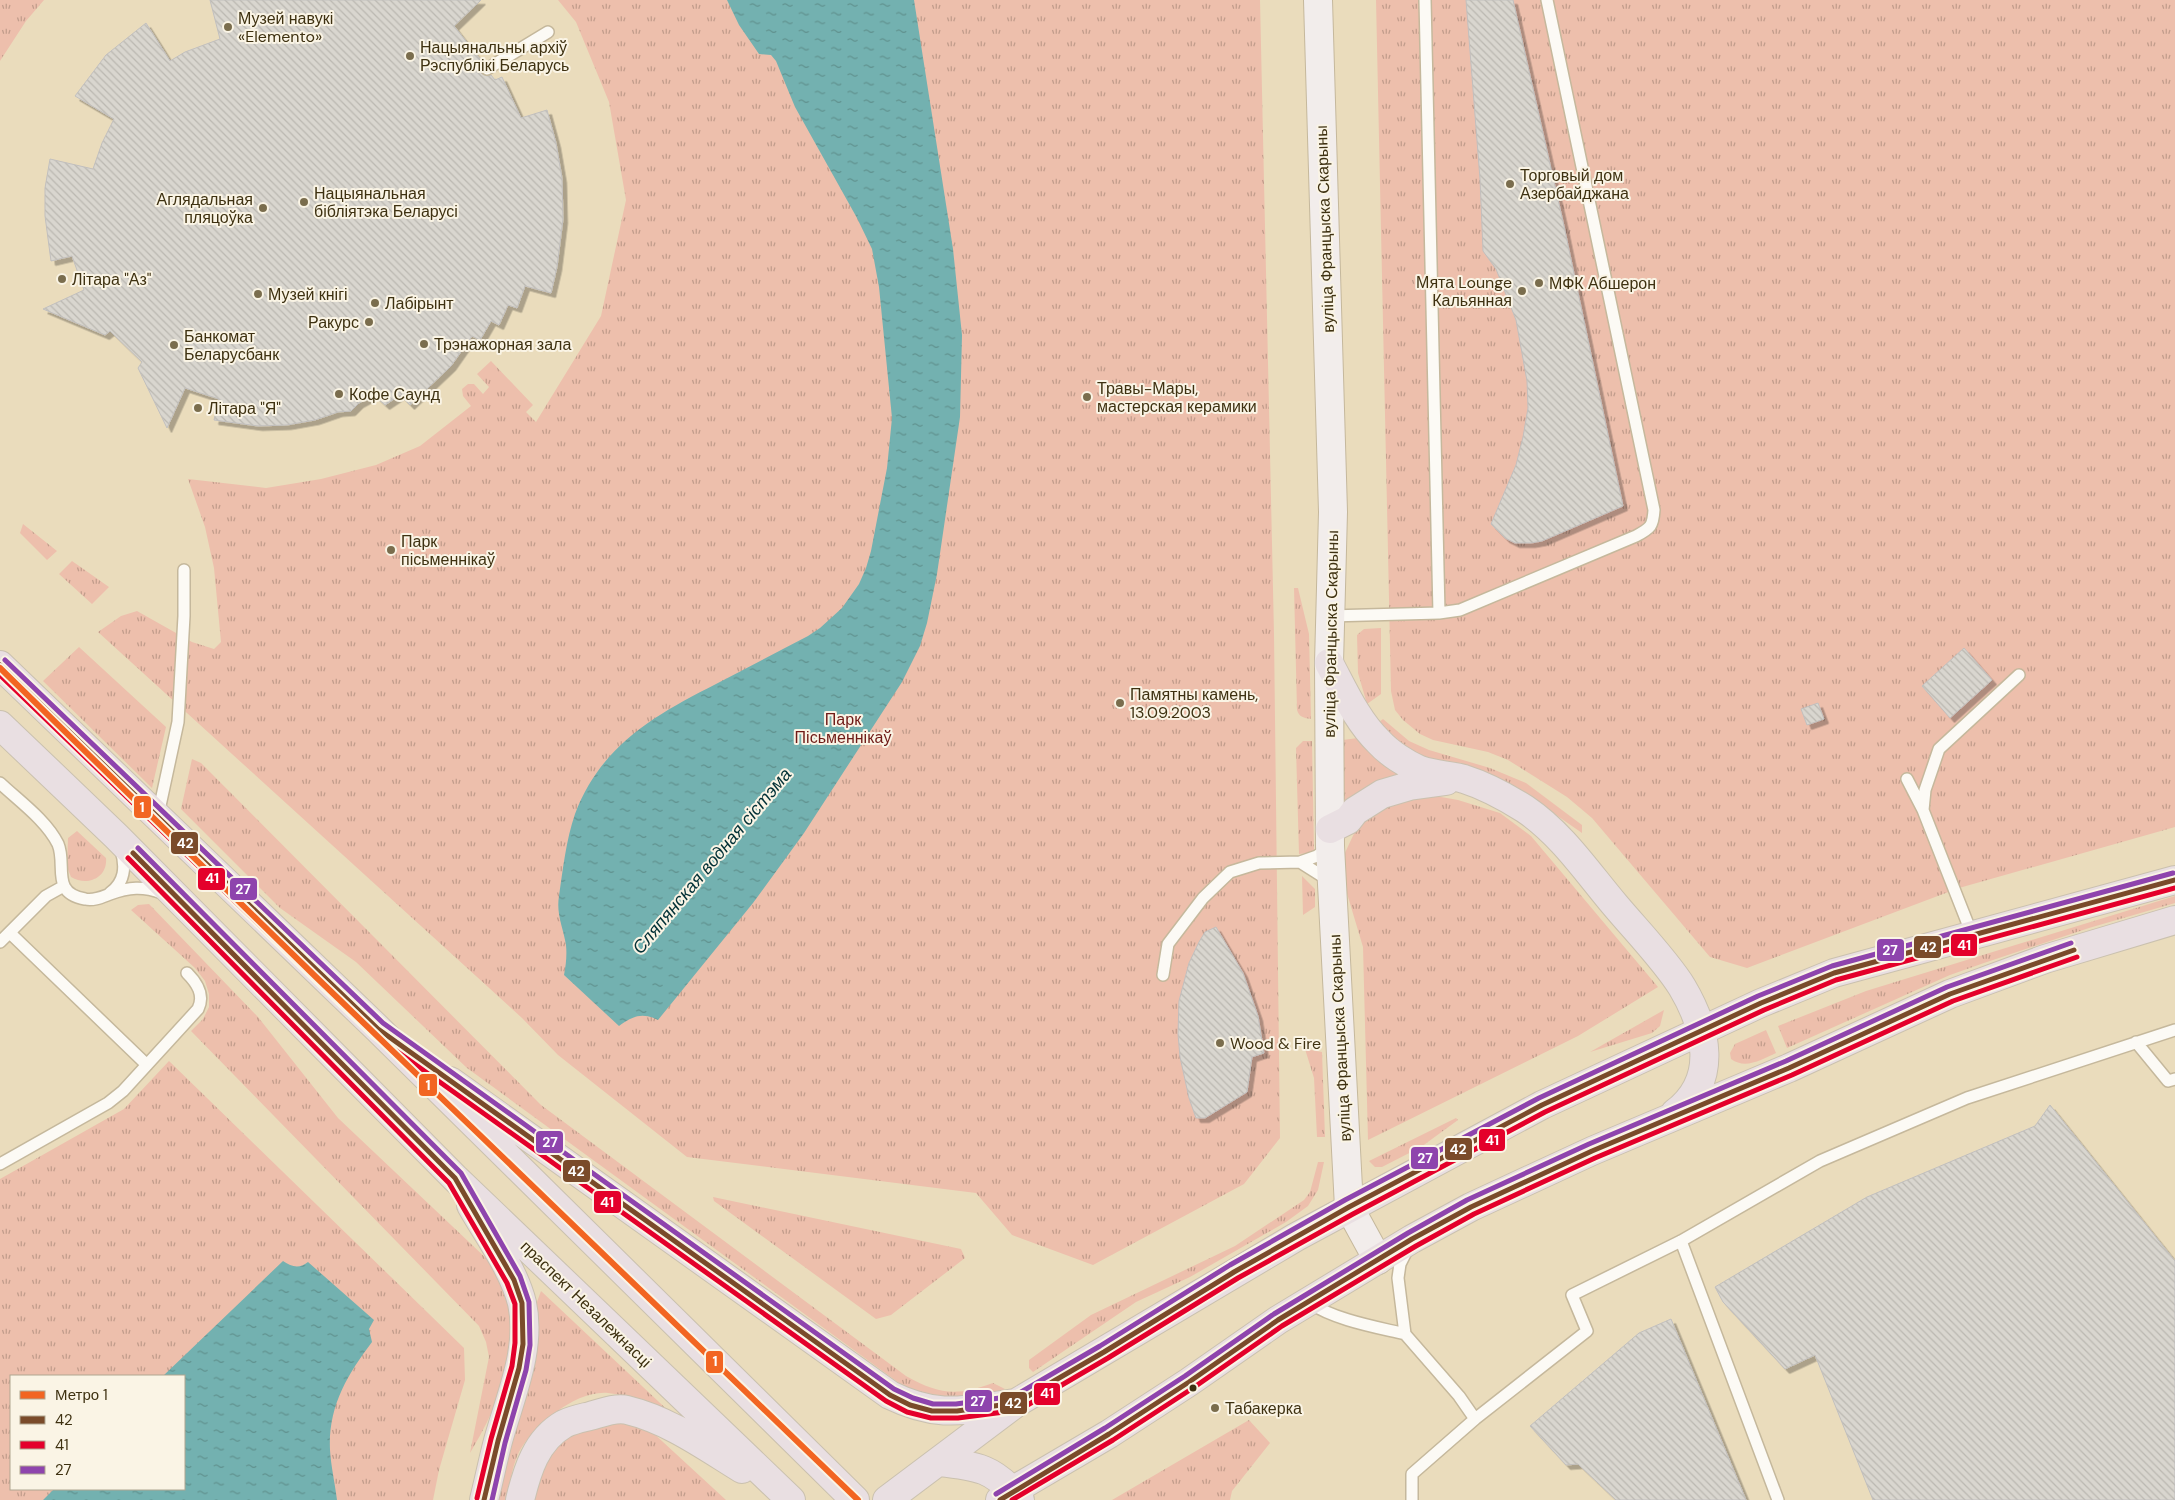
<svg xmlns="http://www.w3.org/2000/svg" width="2175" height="1500" font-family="'DM Sans',sans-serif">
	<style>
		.grass { fill: url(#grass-tufts); fill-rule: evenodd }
		.water { fill: url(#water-ripples) }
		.building { fill: url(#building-back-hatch); stroke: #c1bfbe; filter: url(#shadow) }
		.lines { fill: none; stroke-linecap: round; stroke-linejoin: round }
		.service-casing { stroke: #c5b89c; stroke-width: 14 }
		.secondary-casing { stroke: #c5b89c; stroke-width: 30 }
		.primary-casing { stroke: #cac1af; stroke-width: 30 }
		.service { stroke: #fcfaf5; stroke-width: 11 }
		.secondary { stroke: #f2edeb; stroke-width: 28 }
		.primary { stroke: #e9dfe2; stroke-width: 28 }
		.bus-1-casing { stroke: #faf4e5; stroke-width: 9 }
		.bus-2-casing { stroke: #faf4e5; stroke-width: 9 }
		.bus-3-casing { stroke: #faf4e5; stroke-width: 9 }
		.bus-1 { stroke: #7a4b2a; stroke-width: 5 }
		.bus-2 { stroke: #e4002b; stroke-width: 5 }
		.bus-3 { stroke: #8e44ad; stroke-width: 5 }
		.metro-1-casing { stroke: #faf4e5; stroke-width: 10 }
		.metro-1 { stroke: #f26522; stroke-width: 6 }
		.poi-dot { fill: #7a6d4d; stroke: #faf4e5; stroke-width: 2 }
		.bus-dot { fill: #3e3111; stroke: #faf4e5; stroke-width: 2 }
		.labels { text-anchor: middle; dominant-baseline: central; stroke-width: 4; stroke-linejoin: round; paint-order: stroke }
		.poi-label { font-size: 16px; fill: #3e3111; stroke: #faf4e5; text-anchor: start }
		.street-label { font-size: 16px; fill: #3e3111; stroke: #faf4e5 }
		.park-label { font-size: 16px; fill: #6f1a16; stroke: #faf4e5 }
		.water-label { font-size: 18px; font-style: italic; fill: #013036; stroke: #faf4e5 }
		.line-badge { stroke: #faf4e5; stroke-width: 2 }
		.badge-label { font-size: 14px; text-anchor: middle; font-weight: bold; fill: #fff }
	</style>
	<defs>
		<pattern id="grass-tufts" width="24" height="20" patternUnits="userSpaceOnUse" patternTransform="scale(1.25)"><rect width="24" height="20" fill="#edbfac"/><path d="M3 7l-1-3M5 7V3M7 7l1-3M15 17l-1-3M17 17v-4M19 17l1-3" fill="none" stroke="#c19c8b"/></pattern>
		<pattern id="water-ripples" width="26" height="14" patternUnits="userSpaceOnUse" patternTransform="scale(1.25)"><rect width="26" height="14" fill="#73b1b0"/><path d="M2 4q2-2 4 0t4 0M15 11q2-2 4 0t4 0" fill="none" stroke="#60918e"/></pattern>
		<pattern id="building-back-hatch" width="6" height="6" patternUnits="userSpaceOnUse" patternTransform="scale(1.25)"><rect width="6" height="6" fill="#d9d6cf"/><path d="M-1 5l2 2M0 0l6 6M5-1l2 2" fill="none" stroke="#bbb8b1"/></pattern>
		<filter id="shadow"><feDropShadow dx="4.5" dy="4.5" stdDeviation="0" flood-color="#0004"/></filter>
	</defs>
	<rect width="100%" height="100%" fill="#eadcbc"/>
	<path class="grass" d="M0,0H44L26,21L0,61Z
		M558,0H1260L1274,634L1280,1138L1244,1184L1093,1265L1012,1235L976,1193L687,1157L558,1055L522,1018L98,632L121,616L137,611L192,642L214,649L221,642L214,568L205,527L188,479L266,488L321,479L376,465L420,446L471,406L463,396L462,389L468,384H474L483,394L489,387L477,374L491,361L533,405L526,412L536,422L601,316L626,200L609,102L576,22Z
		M1376,0H2175V827L1959,888L1747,968L1710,957L1592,818L1567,797L1508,760L1488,752L1433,740L1420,734L1403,720L1395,710L1391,691Z
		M23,524L57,551L47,560L20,533Z
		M72,561L109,587L92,604L59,574Z
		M1294,588H1298L1309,634L1311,719C1304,718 1299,717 1297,710Z
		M1381,628V694L1367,704L1358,673L1357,635L1364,629Z
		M79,647L166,727L152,788L43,681Z
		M1383,719L1409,741L1429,750L1490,768L1526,783L1582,825V833L1523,792L1421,755C1404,746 1392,736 1379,722Z
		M1358,738L1381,762L1401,775L1338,816L1335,741Z
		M1303,741H1312L1314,850L1309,853L1299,854L1296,748Z
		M192,759L201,763L541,1105L906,1376C940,1395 957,1396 993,1383L1005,1389L977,1403L910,1391L467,1068L356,962L280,908L181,809Z
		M1430,795L1458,800L1500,813L1531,836L1658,987L1578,1036L1368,1140L1363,947L1343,880V857L1358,825L1378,806Z
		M77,831L106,858C108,878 87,887 71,877L67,867L68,838Z
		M1302,876L1315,889V907L1303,915Z
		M2175,896V903L2089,928L1984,963L1950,975L1787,1048L1778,1026L1866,991Z
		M149,904L258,1017L338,1118L489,1261C497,1276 508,1294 510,1311C517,1361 495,1412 470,1453L489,1357L486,1342L479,1326L191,1031L203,1019L209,1007V994L205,981L195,968L131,910L138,905Z
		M1664,1010L1660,1026L1652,1033L1590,1052Z
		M1766,1030L1776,1053C1762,1059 1746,1070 1731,1059L1730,1053L1735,1044Z
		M1305,1049L1322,1052L1325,1137H1317L1314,1078Z
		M169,1061L464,1348L465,1380L439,1470L433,1500H0V1179L124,1109ZM11,1376H184V1489H11Z
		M1456,1118L1458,1120L1421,1147L1382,1167H1375L1369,1161Z
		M1318,1162H1324L1318,1190L1308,1206L1286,1222L1190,1277L1136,1302L1033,1372L1029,1368V1360L1091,1315L1235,1246L1304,1200L1310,1192Z
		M713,1197L961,1249L965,1258L891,1315L876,1319L714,1201Z
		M541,1291L676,1418C655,1409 631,1395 608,1393C576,1390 534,1425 519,1452C512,1466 510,1485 506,1500H492L534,1310Z
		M1249,1420L1270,1443L1232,1491L1230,1500H1112Z
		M606,1421L627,1423L650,1430L726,1500H532L550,1450L572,1432Z"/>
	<path class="water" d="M727,0H914L953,249L962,335L960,417L937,574L927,623L920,646L902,682L804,833L753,903L658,1020C642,1012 633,1016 619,1026L564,975C566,965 567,955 566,945C563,927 556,914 559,896C563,869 566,840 575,814C601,745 655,715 716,684C747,668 777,652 808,636L820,628L842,608L859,584L866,568L871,551L887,468L892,418L879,287L872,249L857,218L795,107L776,61L771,55L759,54L739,25Z
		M283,1261C292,1267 299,1269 308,1262L374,1320L369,1329L372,1342C347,1375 328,1407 330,1450C331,1467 335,1483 337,1500H43L54,1489H184V1376H163Z"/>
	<path class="building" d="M210,0H481L454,26L483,63L480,69L481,73L487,76L491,75L495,80L502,77L521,118L547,110L556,143L562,178L563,219L557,267L551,293L525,286L517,308L508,305L499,325L491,321L480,340L472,336L451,366L410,405L400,395L385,405L374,395L359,403L351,411L338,412L315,420L287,425L258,426L214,420L219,399L185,388L167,428L138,368L142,362L110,331L105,335L43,309L84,290L72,256L51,261L45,216V188L50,159L93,169L102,143L114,119L75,96L106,55L146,23L170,61L185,52L220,39Z
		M1466,0H1513L1564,226L1623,506L1542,541L1531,543H1515L1505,538L1491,524L1516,465L1523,437L1528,408L1527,381L1516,320L1496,269L1483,251L1480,179Z
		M1964,648L1992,680L1950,718L1922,686Z
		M1818,703L1824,719L1807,725L1801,709Z
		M1216,927L1243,973L1258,1016L1264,1053L1252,1057L1247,1092L1205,1118H1196L1189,1098L1180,1057L1178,1034L1179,1001L1189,963L1199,942L1205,932Z
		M2050,1105L2175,1261V1500H1873L1815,1355L1785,1369L1723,1302L1715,1287L1867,1197L2035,1126Z
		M1671,1319L1746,1500H1616L1578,1464L1566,1465L1530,1426L1639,1333Z"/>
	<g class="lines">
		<g class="service-casing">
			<path id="service" d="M487,69L548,32
				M1439,613L1460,610L1636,536C1651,528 1653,526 1654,510L1547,0
				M1330,616L1439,613L1425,0
				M1907,779L1923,810L1973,937
				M0,783C19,801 46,820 58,844C67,865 50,893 85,899C94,901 102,897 110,894C129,887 143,886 162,893
				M1923,810L1925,790L1939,749L2019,675
				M158,815L178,722L184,616V570
				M1300,862L1330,881
				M110,893C125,882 126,867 121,850
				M10,933L147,1065
				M0,942L46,896L64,886
				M1163,975L1168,944L1203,898L1230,872L1259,863L1300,862L1317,856L1329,847
				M2136,1042L2168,1081L2175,1079
				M0,1164L108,1103L123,1091L198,1009C205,995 197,983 187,973
				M1681,1241L1778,1500
				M1408,1248L1400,1264L1398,1278L1405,1334L1459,1396L1475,1419L1412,1474V1500
				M1310,1303C1335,1320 1376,1327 1405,1334
				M1475,1419L1587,1331L1572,1295L1681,1241L1820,1161L1967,1098L2175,1030"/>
		</g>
		<g class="secondary-casing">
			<path id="secondary" d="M1318,0L1333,512L1329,663L1330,846L1349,1207L1378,1260"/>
		</g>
		<g class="primary-casing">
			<path id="primary" d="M1329,663C1343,689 1357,721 1379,742C1389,753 1406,764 1420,770C1434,775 1450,775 1464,779C1486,786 1506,797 1525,809C1562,834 1587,872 1615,905C1636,930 1666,961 1682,987C1707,1029 1719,1080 1675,1113
				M0,665L378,1029L855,1500
				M0,725L116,836L455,1178L791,1500
				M1330,829L1348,820L1355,811L1382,794L1409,786L1446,781
				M450,1081L890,1395C939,1419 964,1410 1015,1403
				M471,1205C488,1235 514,1270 522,1303C532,1349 510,1397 498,1441C493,1460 489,1480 484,1500
				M939,1462C978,1466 994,1468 1020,1500
				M520,1500C527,1471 536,1440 564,1424C572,1420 582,1418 590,1416C601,1413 616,1407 627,1410C669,1420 706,1447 742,1469
				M887,1500L1016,1403L1296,1237L1542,1105L1761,1003L1834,973L2175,880
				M1000,1500L1012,1491L1109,1434L1189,1382L1278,1320L1412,1239L1471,1207L1592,1151L1789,1068L1950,994L2045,959L2175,920"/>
		</g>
		<use href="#service" class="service"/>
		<use href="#secondary" class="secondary"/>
		<use href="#primary" class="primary"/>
		<g class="bus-1-casing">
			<path id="bus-1" d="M0,665L378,1029L890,1395L910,1405L932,1411H957L1016,1403L1104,1352L1234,1272L1349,1207L1542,1105L1761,1003L1834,973L2175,880
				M133,853L455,1178L514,1280L522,1303L523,1344L519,1368L498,1441L484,1500
				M1000,1500L1109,1434L1189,1382L1278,1320L1412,1239L1471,1207L1592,1151L1789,1068L1950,994L2074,950"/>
		</g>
		<g class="bus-2-casing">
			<path id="bus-2" d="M0,675L374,1035L886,1401L907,1412L931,1418H958L1019,1410L1108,1358L1238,1278L1353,1214L1545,1112L1764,1010L1836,980L2175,888
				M128,858L449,1183L507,1283L515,1304V1343L512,1366L491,1439L477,1498
				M1012,1500L1113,1440L1193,1388L1282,1326L1416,1246L1474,1214L1595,1158L1792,1075L1953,1001L2077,957"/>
		</g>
		<g class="bus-3-casing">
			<path id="bus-3" d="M5,660L383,1023L894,1389L913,1398L933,1404H956L1014,1396L1100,1346L1230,1265L1345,1200L1539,1098L1758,996L1832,966L2173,873
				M138,848L461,1173L520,1276L529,1302L530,1345L526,1370L505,1443L492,1500
				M996,1494L1105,1428L1185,1376L1274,1314L1408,1233L1467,1200L1589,1144L1786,1061L1947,987L2071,943"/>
		</g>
		<use href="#bus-1" class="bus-1"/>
		<use href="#bus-2" class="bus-2"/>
		<use href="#bus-3" class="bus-3"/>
		<g class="metro-1-casing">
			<path id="metro-1" d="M0,668L316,977L858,1500"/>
		</g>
		<use href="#metro-1" class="metro-1"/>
	</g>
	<g class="poi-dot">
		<circle cx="228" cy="27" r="5"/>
		<circle cx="410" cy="56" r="5"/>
		<circle cx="1510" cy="184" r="5"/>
		<circle cx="304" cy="202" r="5"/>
		<circle cx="263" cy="208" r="5"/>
		<circle cx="62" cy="279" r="5"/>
		<circle cx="1539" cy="283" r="5"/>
		<circle cx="1522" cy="291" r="5"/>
		<circle cx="258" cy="294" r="5"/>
		<circle cx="375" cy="303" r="5"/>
		<circle cx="369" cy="322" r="5"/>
		<circle cx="424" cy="344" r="5"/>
		<circle cx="174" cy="345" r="5"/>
		<circle cx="339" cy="394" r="5"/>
		<circle cx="1087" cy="397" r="5"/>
		<circle cx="198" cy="408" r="5"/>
		<circle cx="391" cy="550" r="5"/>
		<circle cx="1120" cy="703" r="5"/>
		<circle cx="1220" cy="1043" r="5"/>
		<circle cx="1215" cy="1408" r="5"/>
	</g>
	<circle class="bus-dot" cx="1193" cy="1388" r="4.5"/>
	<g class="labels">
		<g class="poi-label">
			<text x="238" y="18">Музей навукі<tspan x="238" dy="18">«Elemento»</tspan></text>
			<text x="420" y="47">Нацыянальны архіў<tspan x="420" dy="18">Рэспублікі Беларусь</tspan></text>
			<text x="1520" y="175">Торговый дом<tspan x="1520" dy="18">Азербайджана</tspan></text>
			<text x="314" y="193">Нацыянальная<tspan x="314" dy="18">бібліятэка Беларусі</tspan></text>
			<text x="253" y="199" text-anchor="end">Аглядальная<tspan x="253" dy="18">пляцоўка</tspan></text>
			<text x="72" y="279">Літара "Аз"</text>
			<text x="1512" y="282" text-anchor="end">Мята Lounge<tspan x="1512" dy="18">Кальянная</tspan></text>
			<text x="1549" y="283">МФК Абшерон</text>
			<text x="268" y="294">Музей кнігі</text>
			<text x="385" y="303">Лабірынт</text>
			<text x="359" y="322" text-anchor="end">Ракурс</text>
			<text x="184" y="336">Банкомат<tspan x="184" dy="18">Беларусбанк</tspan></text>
			<text x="434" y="344">Трэнажорная зала</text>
			<text x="1097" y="388">Травы-Мары,<tspan x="1097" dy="18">мастерская керамики</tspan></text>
			<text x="349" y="394">Кофе Саунд</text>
			<text x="208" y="408">Літара "Я"</text>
			<text x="401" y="541">Парк<tspan x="401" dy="18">пісьменнікаў</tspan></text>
			<text x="1130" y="694">Памятны камень,<tspan x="1130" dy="18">13.09.2003</tspan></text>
			<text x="1230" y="1043">Wood &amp; Fire</text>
			<text x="1225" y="1408">Табакерка</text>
		</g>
		<g class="street-label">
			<text transform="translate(1325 229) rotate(-92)">вуліца Францыска Скарыны</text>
			<text transform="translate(1331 634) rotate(-89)">вуліца Францыска Скарыны</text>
			<text transform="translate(1340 1038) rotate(-93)">вуліца Францыска Скарыны</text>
			<text transform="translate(586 1304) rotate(44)">праспект Незалежнасці</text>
		</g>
		<g class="park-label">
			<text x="843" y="719">Парк<tspan x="843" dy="18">Пісьменнікаў</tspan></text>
		</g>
		<g class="water-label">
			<text transform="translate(712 861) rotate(-50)">Сляпянская водная сістэма</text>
		</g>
	</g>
	<g class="line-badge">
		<rect x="133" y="795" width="19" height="24" rx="5" fill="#f26522"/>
		<rect x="170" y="831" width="29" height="24" rx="5" fill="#7a4b2a"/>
		<rect x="197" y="867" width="29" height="24" rx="5" fill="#e4002b"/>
		<rect x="229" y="877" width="29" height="24" rx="5" fill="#8e44ad"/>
		<rect x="1950" y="933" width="28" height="24" rx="5" fill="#e4002b"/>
		<rect x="1913" y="935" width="29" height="24" rx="5" fill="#7a4b2a"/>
		<rect x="1876" y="938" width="29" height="24" rx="5" fill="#8e44ad"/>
		<rect x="418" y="1073" width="20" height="24" rx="5" fill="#f26522"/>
		<rect x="1478" y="1128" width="28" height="24" rx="5" fill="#e4002b"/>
		<rect x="535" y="1130" width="29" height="24" rx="5" fill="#8e44ad"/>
		<rect x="1444" y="1137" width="29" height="24" rx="5" fill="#7a4b2a"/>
		<rect x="1410" y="1146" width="29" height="24" rx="5" fill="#8e44ad"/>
		<rect x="562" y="1159" width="29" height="24" rx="5" fill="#7a4b2a"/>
		<rect x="593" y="1190" width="29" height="24" rx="5" fill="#e4002b"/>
		<rect x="705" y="1350" width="19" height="24" rx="5" fill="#f26522"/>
		<rect x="1033" y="1382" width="28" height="24" rx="5" fill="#e4002b"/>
		<rect x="964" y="1389" width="29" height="24" rx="5" fill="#8e44ad"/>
		<rect x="999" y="1391" width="29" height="24" rx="5" fill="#7a4b2a"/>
	</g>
	<g class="badge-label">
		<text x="142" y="812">1</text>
		<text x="185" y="848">42</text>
		<text x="212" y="883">41</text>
		<text x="243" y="894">27</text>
		<text x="1964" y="950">41</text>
		<text x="1928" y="952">42</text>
		<text x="1890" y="955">27</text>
		<text x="428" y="1090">1</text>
		<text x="1492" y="1145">41</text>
		<text x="550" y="1147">27</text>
		<text x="1458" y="1154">42</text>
		<text x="1425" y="1163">27</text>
		<text x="576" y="1176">42</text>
		<text x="607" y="1207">41</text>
		<text x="715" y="1366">1</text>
		<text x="1047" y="1398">41</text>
		<text x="978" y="1406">27</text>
		<text x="1013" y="1408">42</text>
	</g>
	<rect x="10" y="1375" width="175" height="115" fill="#faf4e5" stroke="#afa690"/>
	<rect x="20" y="1391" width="25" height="8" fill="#f26522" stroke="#afa690"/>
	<text x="55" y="1400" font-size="15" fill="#3e3111">Метро 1</text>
	<rect x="20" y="1416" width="25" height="8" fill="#7a4b2a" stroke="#afa690"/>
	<text x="55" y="1425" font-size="15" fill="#3e3111">42</text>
	<rect x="20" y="1441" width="25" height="8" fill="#e4002b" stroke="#afa690"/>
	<text x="55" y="1450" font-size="15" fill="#3e3111">41</text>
	<rect x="20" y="1466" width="25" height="8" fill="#8e44ad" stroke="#afa690"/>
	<text x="55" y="1475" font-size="15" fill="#3e3111">27</text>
</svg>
